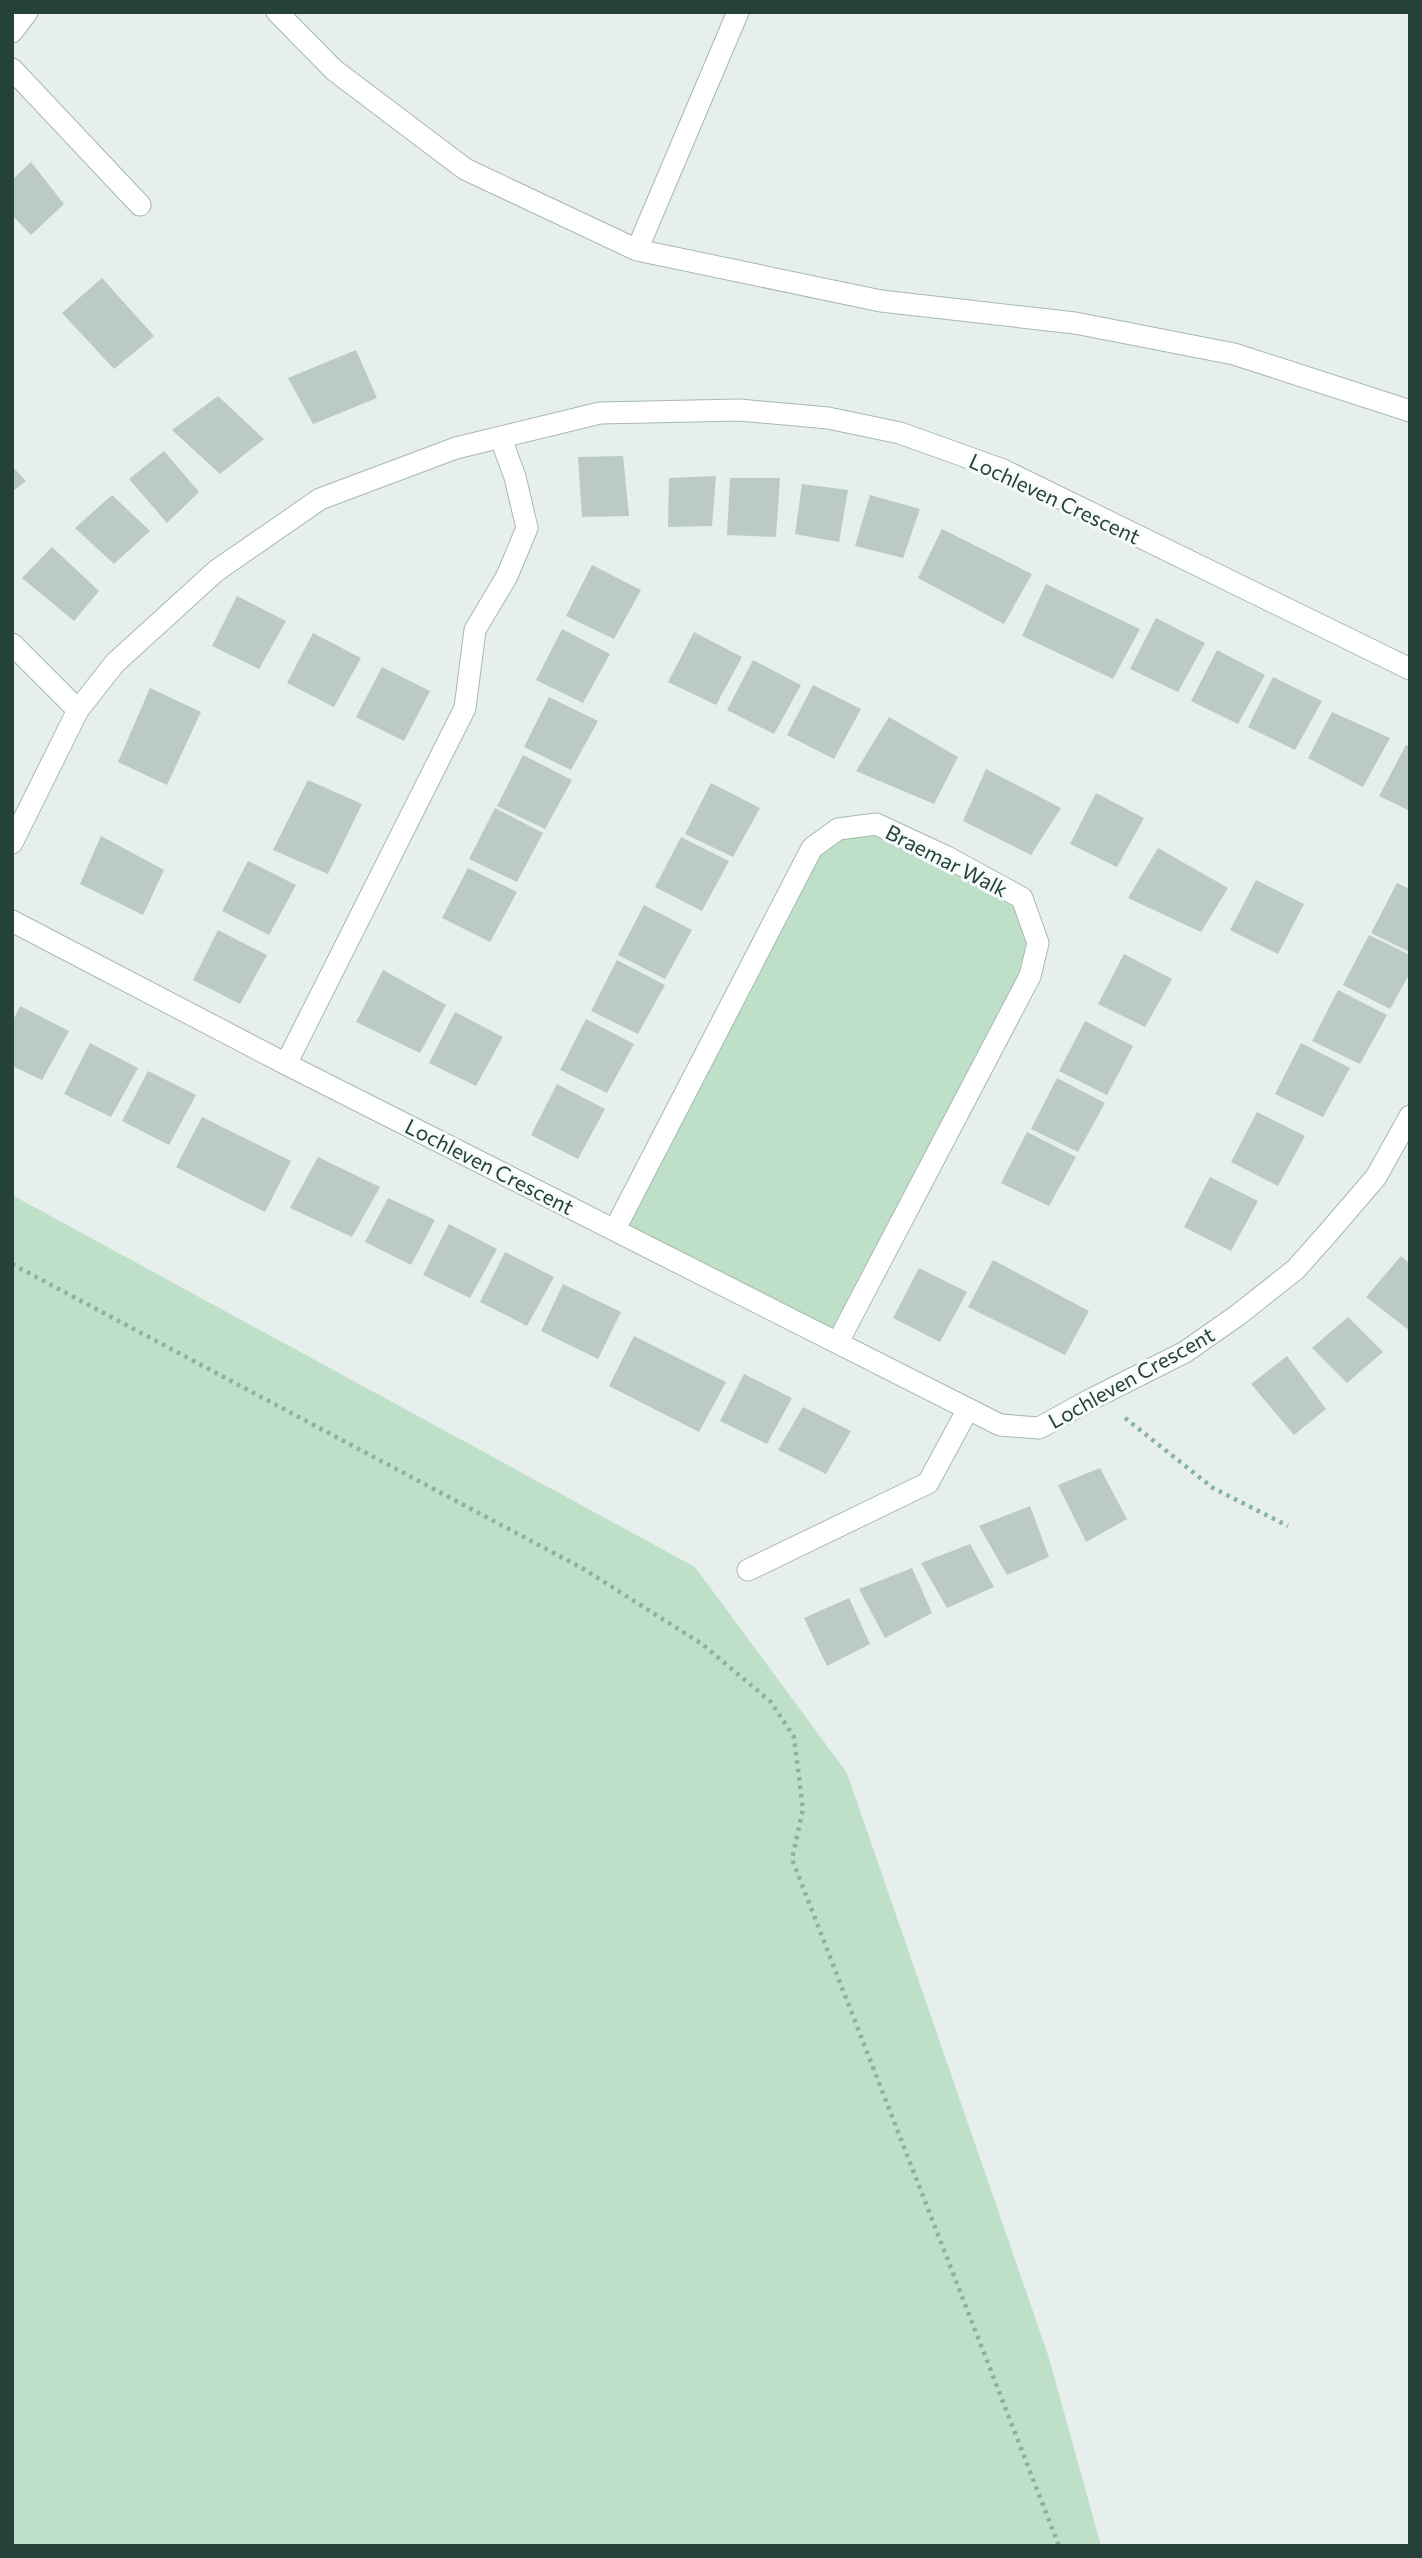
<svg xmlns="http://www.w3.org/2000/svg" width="1422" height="2558" font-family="Commissioner,sans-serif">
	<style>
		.green { fill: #bfe0c8 }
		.building { fill: #bbcac4 }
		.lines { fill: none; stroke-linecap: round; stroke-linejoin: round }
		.service-casing { stroke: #a8b8b2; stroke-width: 23 }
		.minor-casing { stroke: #a8b8b2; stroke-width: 23 }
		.path { stroke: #86b3a5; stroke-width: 4.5; stroke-dasharray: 3.5 5; stroke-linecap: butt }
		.service { stroke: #fff; stroke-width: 21 }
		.minor { stroke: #fff; stroke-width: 21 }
		.labels { text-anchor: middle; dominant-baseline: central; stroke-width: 6; stroke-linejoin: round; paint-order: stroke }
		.street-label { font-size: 21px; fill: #24423a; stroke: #f7fbf9 }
	</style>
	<rect width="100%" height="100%" fill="#e6efeb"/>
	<path class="green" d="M876,824L1022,898L1038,943L836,1334L615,1229L812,848Z
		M12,1195L695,1567L847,1773L1049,2358L1101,2546H12Z"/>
	<path class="building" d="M31,162L64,204L31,235L12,215V180Z
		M102,278L154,336L114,369L62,313Z
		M356,350L377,398L313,424L288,378Z
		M218,396L264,439L220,474L172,430Z
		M164,451L199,492L167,523L129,479Z
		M623,456L629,516L582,517L578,457Z
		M12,466L26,481L12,492Z
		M716,476L712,526L668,527L669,478Z
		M730,478H780L776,537L727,535Z
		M802,484L848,490L839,542L795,534Z
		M112,495L150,531L114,564L75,528Z
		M870,495L920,509L903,558L855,546Z
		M942,529L1032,574L1004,624L918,578Z
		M52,547L99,591L74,621L22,578Z
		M592,565L641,590L614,639L566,616Z
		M1046,584L1140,629L1113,679L1022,636Z
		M237,596L286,621L259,669L212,646Z
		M1156,618L1205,643L1178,692L1130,669Z
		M562,629L610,654L583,703L536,680Z
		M694,632L742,657L716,705L668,682Z
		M313,633L361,658L334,707L287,683Z
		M1217,650L1265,675L1238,724L1191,701Z
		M753,660L801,685L774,734L727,710Z
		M382,667L430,691L404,741L356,717Z
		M1273,677L1322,701L1295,750L1248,727Z
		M813,685L861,709L834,759L787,735Z
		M150,688L201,712L167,785L118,762Z
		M549,697L598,721L571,770L524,747Z
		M1332,712L1390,738L1363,787L1308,758Z
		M889,717L958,757L934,804L856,771Z
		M1406,745L1410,747V811L1379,796Z
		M523,755L572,780L545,829L497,806Z
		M986,769L1061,808L1031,855L963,821Z
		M308,780L362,804L328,874L273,850Z
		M711,783L760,808L733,857L685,834Z
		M1096,793L1144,818L1117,867L1070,844Z
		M495,808L543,833L517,882L469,859Z
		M101,836L164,870L143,915L80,884Z
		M681,837L729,861L702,911L655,887Z
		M1158,848L1228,888L1201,932L1128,898Z
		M248,861L296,885L269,935L222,911Z
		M468,868L517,892L490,942L442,918Z
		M1256,880L1304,904L1278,954L1230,930Z
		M1397,883L1410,889V952L1371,933Z
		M644,905L692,930L665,979L618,955Z
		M218,930L267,955L240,1004L193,980Z
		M1369,935L1410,955V973L1390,1009L1343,985Z
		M1124,954L1172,979L1145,1027L1098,1004Z
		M617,960L665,985L638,1034L591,1011Z
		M383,970L446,1005L420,1053L356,1022Z
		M1338,990L1387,1015L1360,1064L1312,1041Z
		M20,1006L69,1031L42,1080L12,1066V1022Z
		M455,1012L503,1037L476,1086L429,1063Z
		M586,1019L634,1044L607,1093L560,1070Z
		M1085,1021L1133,1046L1107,1095L1059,1071Z
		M90,1043L138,1068L111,1117L64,1094Z
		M1301,1043L1350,1068L1323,1117L1275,1094Z
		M148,1071L196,1095L169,1145L122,1121Z
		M1057,1078L1105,1103L1078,1152L1031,1129Z
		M557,1084L605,1109L578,1159L531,1135Z
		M1257,1112L1305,1136L1278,1186L1231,1162Z
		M202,1117L291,1161L265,1212L176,1167Z
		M1027,1132L1076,1157L1049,1206L1001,1183Z
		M318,1157L380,1187L352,1237L290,1208Z
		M1210,1177L1258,1201L1231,1251L1184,1227Z
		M388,1198L435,1220L411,1265L365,1242Z
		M449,1224L497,1249L470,1298L423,1275Z
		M505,1252L554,1277L527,1326L480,1302Z
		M1401,1256L1410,1264V1331L1366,1297Z
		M993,1260L1089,1311L1065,1355L968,1307Z
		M919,1268L967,1292L940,1342L893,1318Z
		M563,1284L621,1312L598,1359L541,1331Z
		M1348,1317L1383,1352L1347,1383L1312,1348Z
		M634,1336L726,1382L699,1432L609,1386Z
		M1287,1356L1326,1409L1294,1435L1251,1384Z
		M744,1374L792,1398L767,1444L720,1421Z
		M803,1407L851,1431L826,1474L778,1450Z
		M1100,1468L1127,1519L1086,1542L1058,1485Z
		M1030,1506L1049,1557L1007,1575L979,1526Z
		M970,1544L994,1587L947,1608L921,1563Z
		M912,1568L932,1613L885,1638L859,1589Z
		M849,1598L870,1644L827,1666L804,1618Z"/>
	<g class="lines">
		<g class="service-casing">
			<path id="service" d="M12,69L140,205"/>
		</g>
		<g class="minor-casing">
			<path id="minor" d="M277,12L334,70L465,169L637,250L881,301L1075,323L1234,354L1410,411
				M12,32L27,12
				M637,250L738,12
				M12,644L78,710
				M12,843L78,710L115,663L216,571L320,499L456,448L600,413L739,410L828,418L900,433L1003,470L1410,669
				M12,921L286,1064L1000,1425L1039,1428L1088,1401L1185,1352L1238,1315L1296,1269L1328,1233L1376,1177L1410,1116
				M286,1064L465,708L475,630L507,576L527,528L515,477L501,439
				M615,1229L812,848L838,829L876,824L947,857L1022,898L1038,943L1030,976L838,1342
				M748,1570L928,1483L968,1409"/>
		</g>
		<path class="path" d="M12,1264L582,1568L702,1644L771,1702L794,1737L803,1809L792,1859L1059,2546
			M1125,1418L1213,1488L1288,1526"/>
		<use href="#service" class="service"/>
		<use href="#minor" class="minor"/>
	</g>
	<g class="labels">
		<g class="street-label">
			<text transform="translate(1055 498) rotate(25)">Lochleven Crescent</text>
			<text transform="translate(947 860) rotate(27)">Braemar Walk</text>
			<text transform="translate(490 1166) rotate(27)">Lochleven Crescent</text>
			<text transform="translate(1131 1377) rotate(-29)">Lochleven Crescent</text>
		</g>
	</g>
	<rect width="1422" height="2558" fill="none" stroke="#24423a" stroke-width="28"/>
</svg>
